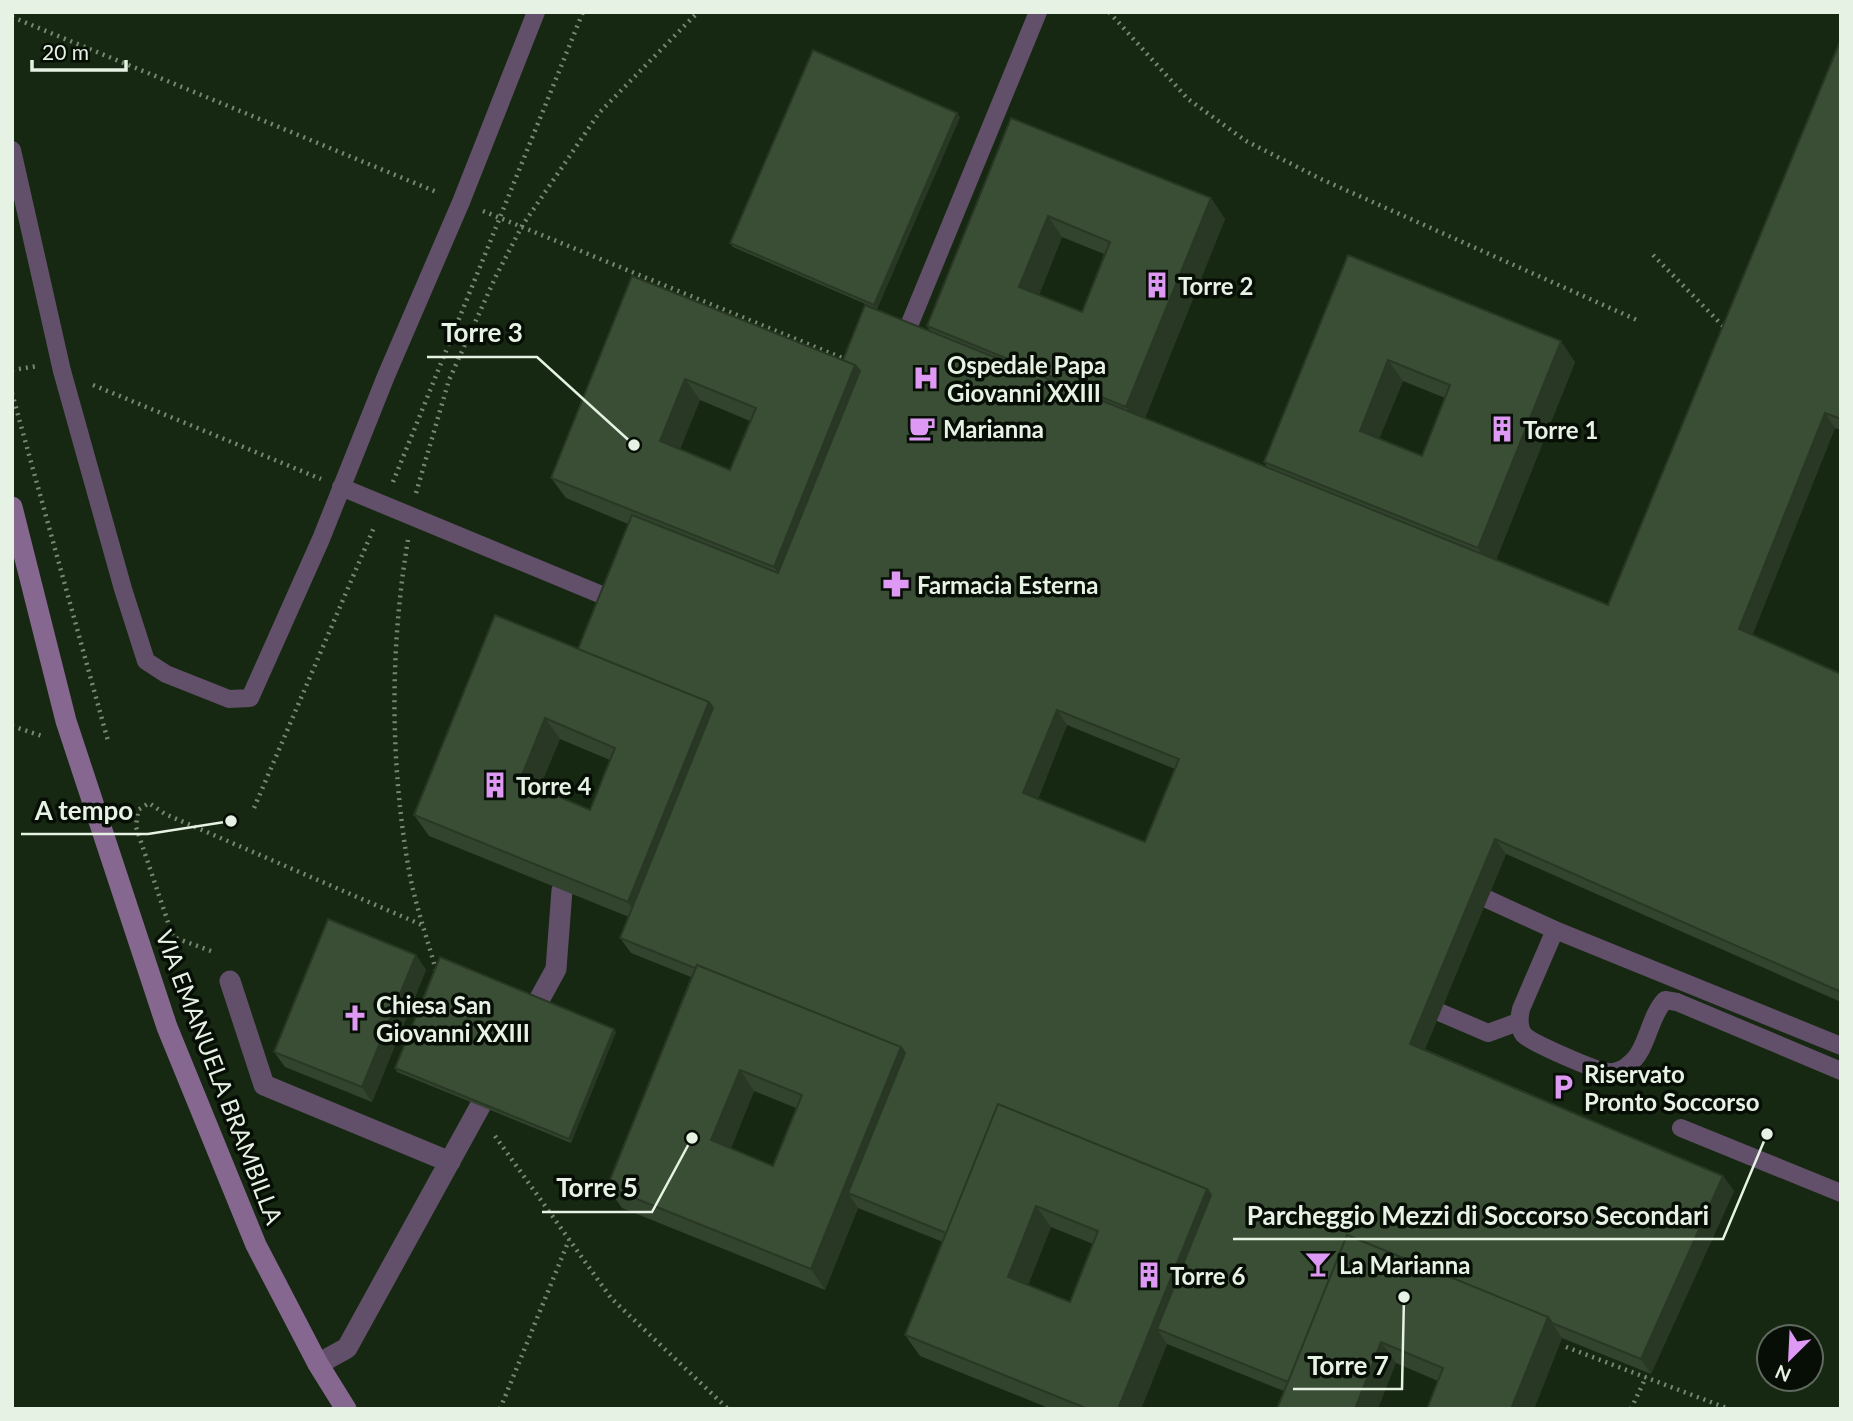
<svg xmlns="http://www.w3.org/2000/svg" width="1853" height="1421" font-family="Lato,sans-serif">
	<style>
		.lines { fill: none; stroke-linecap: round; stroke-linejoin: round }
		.path { stroke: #778773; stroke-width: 4.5; stroke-dasharray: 2 5; stroke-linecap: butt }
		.lane { stroke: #624f69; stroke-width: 18 }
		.street { stroke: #624f69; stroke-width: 21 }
		.secondary { stroke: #866790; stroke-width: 21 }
		.wall { fill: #32432e; fill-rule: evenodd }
		.shaded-wall { fill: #293725 }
		.building { fill: #3a4e35; stroke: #293725; stroke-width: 2; fill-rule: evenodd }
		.labels { text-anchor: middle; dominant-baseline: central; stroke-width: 7; stroke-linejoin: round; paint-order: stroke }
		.poi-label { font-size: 24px; font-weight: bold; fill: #e6f2e3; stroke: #070e05; text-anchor: start }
		.street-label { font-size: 24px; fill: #e6f2e3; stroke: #070e05 }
		.leader { fill: none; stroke: #e6f2e3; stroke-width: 2.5 }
		.callout-dot { fill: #e6f2e3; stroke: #070e05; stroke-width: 2.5 }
		.callout-label { font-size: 26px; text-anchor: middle; font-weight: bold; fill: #e6f2e3; stroke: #070e05; stroke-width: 7; stroke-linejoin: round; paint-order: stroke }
	</style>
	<rect width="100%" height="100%" fill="#162811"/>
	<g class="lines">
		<path class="path" d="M1109,12L1188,99L1246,141L1321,179L1637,320
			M12,17L439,193
			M483,211L847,360
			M1653,255L1726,329
			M12,370L38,366
			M93,385L321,479
			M12,393L108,741
			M393,482L583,12
			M416,493L449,380L496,276L522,226L599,113L698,12
			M408,540C390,646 390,759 408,865C414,902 427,937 437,974
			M12,726L45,737
			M254,808L375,525
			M211,951L173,937L136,827L138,810L149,803L165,814L422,925
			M495,1136L611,1298L728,1409
			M1566,1347L1729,1409
			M500,1409L569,1240
			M1631,1409L1646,1377"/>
		<path class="lane" d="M12,150L62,371L123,589L146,661L166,674L229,699L250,698L321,539L386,376L461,202L536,12
			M908,328L1038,12
			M341,487L614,600
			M1487,899L1555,930
			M1439,1012L1488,1033L1518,1022
			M1841,1046L1555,930L1521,1009C1519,1018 1518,1027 1524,1035C1532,1043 1596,1071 1608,1072C1614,1073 1624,1069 1628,1065C1648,1051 1648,1018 1665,1000L1677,1002L1841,1071
			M1681,1128L1841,1193"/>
		<path class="street" d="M230,981L264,1085L450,1162
			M527,1022L556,969L562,890
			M318,1364L347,1348L494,1081"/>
		<path class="secondary" d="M12,507L66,721L167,1027L256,1245L318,1364L346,1409"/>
	</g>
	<path class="wall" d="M1841,39V430L1835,428L1752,635L1841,674V1002L1506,854L1425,1049L1723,1176L1734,1191L1651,1374L1562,1338L1534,1409H1427L1438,1381L1396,1363L1284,1391L1167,1344L1141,1409H1051L920,1356L905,1335L943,1242L858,1208L825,1290L622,1208L607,1187L691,977L631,953L620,938L629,917L429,836L414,815L578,649L628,524L566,498L551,478L632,276L843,360L930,331L927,326L1011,118L1211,198L1225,219L1145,418L1268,468L1264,462L1348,255L1575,362L1496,560L1608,605ZM1062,237L1104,254L1082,312L1039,295ZM1403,381L1445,398L1422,456L1379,439ZM700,400L750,421L730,470L680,449ZM1067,725L1175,769L1145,842L1038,799ZM560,739L610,760L590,810L539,788ZM754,1091L796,1108L773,1166L731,1148ZM1051,1227L1093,1244L1070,1302L1028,1285Z
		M960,117L877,309L733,247L730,243Z
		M416,955L426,970L372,1102L285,1067L274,1052Z
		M616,1032L571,1143L397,1072L395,1068Z"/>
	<path class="shaded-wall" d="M957,113L960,117L877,309L874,305Z
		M1211,198L1225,219L1141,428L1126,407Z
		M1048,216L1062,237L1034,307L1019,287Z
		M1561,341L1575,362L1492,569L1478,548Z
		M1388,360L1403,381L1374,451L1360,431Z
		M855,365L870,386L788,588L774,567Z
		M685,379L700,400L674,462L660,441Z
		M1825,413L1835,428L1749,644L1739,629Z
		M709,702L724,722L643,923L628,902Z
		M1057,710L1067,725L1034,808L1023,793Z
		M545,718L560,739L534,801L520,780Z
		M1495,839L1506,854L1421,1058L1410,1044Z
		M416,955L426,970L372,1102L362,1087Z
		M614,1029L616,1032L571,1143L569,1139Z
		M901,1047L915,1068L848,1193L858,1208L825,1290L811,1269Z
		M740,1070L754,1091L726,1161L711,1140Z
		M1723,1176L1734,1191L1651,1374L1641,1359Z
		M1207,1189L1221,1210L1157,1329L1167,1344L1141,1409H1118Z
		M1036,1206L1051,1227L1023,1298L1008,1277Z
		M1548,1317L1562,1338L1534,1409H1511Z
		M1381,1342L1396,1363L1378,1409H1355Z"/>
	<path class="building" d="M1841,39V419L1825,413L1739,629L1841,674V992L1495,839L1410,1044L1723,1176L1641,1359L1552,1323L1548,1317L1347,1235L1288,1382L1157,1329L1211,1195L1207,1189L998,1104L946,1233L848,1193L905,1053L901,1047L697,965L695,968L620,938L713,708L709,702L578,649L632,515L778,573L860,371L855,365L843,360L865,305L1608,605ZM1057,710L1179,759L1145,842L1023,793Z
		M813,50L957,113L874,305L730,243Z
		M1011,118L1211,198L1126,407L927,326ZM1048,216L1110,242L1082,312L1019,287Z
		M1348,255L1561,341L1478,548L1264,462ZM1388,360L1450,385L1422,456L1360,431Z
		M632,276L855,365L774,567L551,478ZM685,379L756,408L730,470L660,441Z
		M495,615L709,702L628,902L414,815ZM545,718L615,748L590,810L520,780Z
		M328,919L416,955L362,1087L274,1052Z
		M440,957L614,1029L569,1139L395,1068Z
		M697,965L901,1047L811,1269L607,1187ZM740,1070L802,1095L773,1166L711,1140Z
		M998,1104L1207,1189L1118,1409H1088L905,1335ZM1036,1206L1098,1231L1070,1302L1008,1277Z
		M1347,1235L1548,1317L1511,1409H1427L1443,1368L1381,1342L1355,1409H1277Z"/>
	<defs>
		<g id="building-bare" transform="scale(2.1)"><path d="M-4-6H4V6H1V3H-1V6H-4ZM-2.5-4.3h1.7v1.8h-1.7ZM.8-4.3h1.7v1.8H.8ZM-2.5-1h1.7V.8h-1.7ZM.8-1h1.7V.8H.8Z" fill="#dd99f4" stroke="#070e05" stroke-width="2.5" paint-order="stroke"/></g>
		<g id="hospital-bare" transform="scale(2.1)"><path d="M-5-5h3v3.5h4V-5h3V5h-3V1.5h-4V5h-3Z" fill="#dd99f4" stroke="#070e05" stroke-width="2.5" paint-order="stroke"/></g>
		<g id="cafe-bare" transform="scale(2.1)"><path d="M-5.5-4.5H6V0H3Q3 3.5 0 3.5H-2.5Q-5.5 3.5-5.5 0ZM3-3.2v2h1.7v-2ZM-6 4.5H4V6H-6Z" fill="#dd99f4" stroke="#070e05" stroke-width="2.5" paint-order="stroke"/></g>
		<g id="pharmacy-bare" transform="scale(2.1)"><path d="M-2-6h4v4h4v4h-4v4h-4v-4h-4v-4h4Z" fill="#dd99f4" stroke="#070e05" stroke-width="2.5" paint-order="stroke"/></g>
		<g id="church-bare" transform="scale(2.1)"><path d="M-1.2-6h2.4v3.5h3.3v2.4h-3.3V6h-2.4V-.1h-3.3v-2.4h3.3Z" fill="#dd99f4" stroke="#070e05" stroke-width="2.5" paint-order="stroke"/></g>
		<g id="parking-bare" transform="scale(2.1)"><path d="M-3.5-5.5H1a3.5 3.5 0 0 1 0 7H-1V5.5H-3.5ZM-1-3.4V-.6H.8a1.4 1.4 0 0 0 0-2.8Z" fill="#dd99f4" stroke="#070e05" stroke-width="2.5" paint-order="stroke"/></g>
		<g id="bar-bare" transform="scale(2.1)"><path d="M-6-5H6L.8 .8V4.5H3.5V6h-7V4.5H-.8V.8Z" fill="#dd99f4" stroke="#070e05" stroke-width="2.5" paint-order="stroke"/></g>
	</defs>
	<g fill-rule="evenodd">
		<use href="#building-bare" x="1157" y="285"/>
		<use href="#hospital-bare" x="926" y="378"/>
		<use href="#cafe-bare" x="922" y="428"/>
		<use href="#building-bare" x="1502" y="429"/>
		<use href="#pharmacy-bare" x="896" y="584"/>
		<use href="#building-bare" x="495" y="785"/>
		<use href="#church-bare" x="355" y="1018"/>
		<use href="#parking-bare" x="1563" y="1087"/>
		<use href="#bar-bare" x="1318" y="1264"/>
		<use href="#building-bare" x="1149" y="1275"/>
	</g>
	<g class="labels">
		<g class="poi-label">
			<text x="1178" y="285">Torre 2</text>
			<text x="947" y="364">Ospedale Papa<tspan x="947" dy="28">Giovanni XXIII</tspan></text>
			<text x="943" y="428">Marianna</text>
			<text x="1523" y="429">Torre 1</text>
			<text x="917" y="584">Farmacia Esterna</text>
			<text x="516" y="785">Torre 4</text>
			<text x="376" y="1004">Chiesa San<tspan x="376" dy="28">Giovanni XXIII</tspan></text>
			<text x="1584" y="1073">Riservato<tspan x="1584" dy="28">Pronto Soccorso</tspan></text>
			<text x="1339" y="1264">La Marianna</text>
			<text x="1170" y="1275">Torre 6</text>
		</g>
		<g class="street-label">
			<text transform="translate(220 1077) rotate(69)">VIA EMANUELA BRAMBILLA</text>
		</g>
	</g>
	<path class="leader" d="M634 445L537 357H427M231 821L148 834H21M692 1138L652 1212H542M1767 1134L1723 1239H1233M1404 1297L1402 1389H1293"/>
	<g class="callout-dot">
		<circle cx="634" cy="445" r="7"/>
		<circle cx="231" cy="821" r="7"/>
		<circle cx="692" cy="1138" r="7"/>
		<circle cx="1767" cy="1134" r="7"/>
		<circle cx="1404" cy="1297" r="7"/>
	</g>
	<g class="callout-label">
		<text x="482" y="342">Torre 3</text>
		<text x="84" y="820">A tempo</text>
		<text x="597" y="1197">Torre 5</text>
		<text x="1478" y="1225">Parcheggio Mezzi di Soccorso Secondari</text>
		<text x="1348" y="1375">Torre 7</text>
	</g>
	<rect width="1853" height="1421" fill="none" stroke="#e6f2e3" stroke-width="28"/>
	<g transform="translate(1790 1358) rotate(204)"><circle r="33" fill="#070e05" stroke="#60695e" stroke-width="2"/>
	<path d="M0-5L12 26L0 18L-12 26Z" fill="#dd99f4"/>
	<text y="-10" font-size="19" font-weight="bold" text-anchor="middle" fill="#e6f2e3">N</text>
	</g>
	<path d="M32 60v10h94v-10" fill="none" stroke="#e6f2e3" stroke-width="3.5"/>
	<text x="42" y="60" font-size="21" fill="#e6f2e3" stroke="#070e05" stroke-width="5" paint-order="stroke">20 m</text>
</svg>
